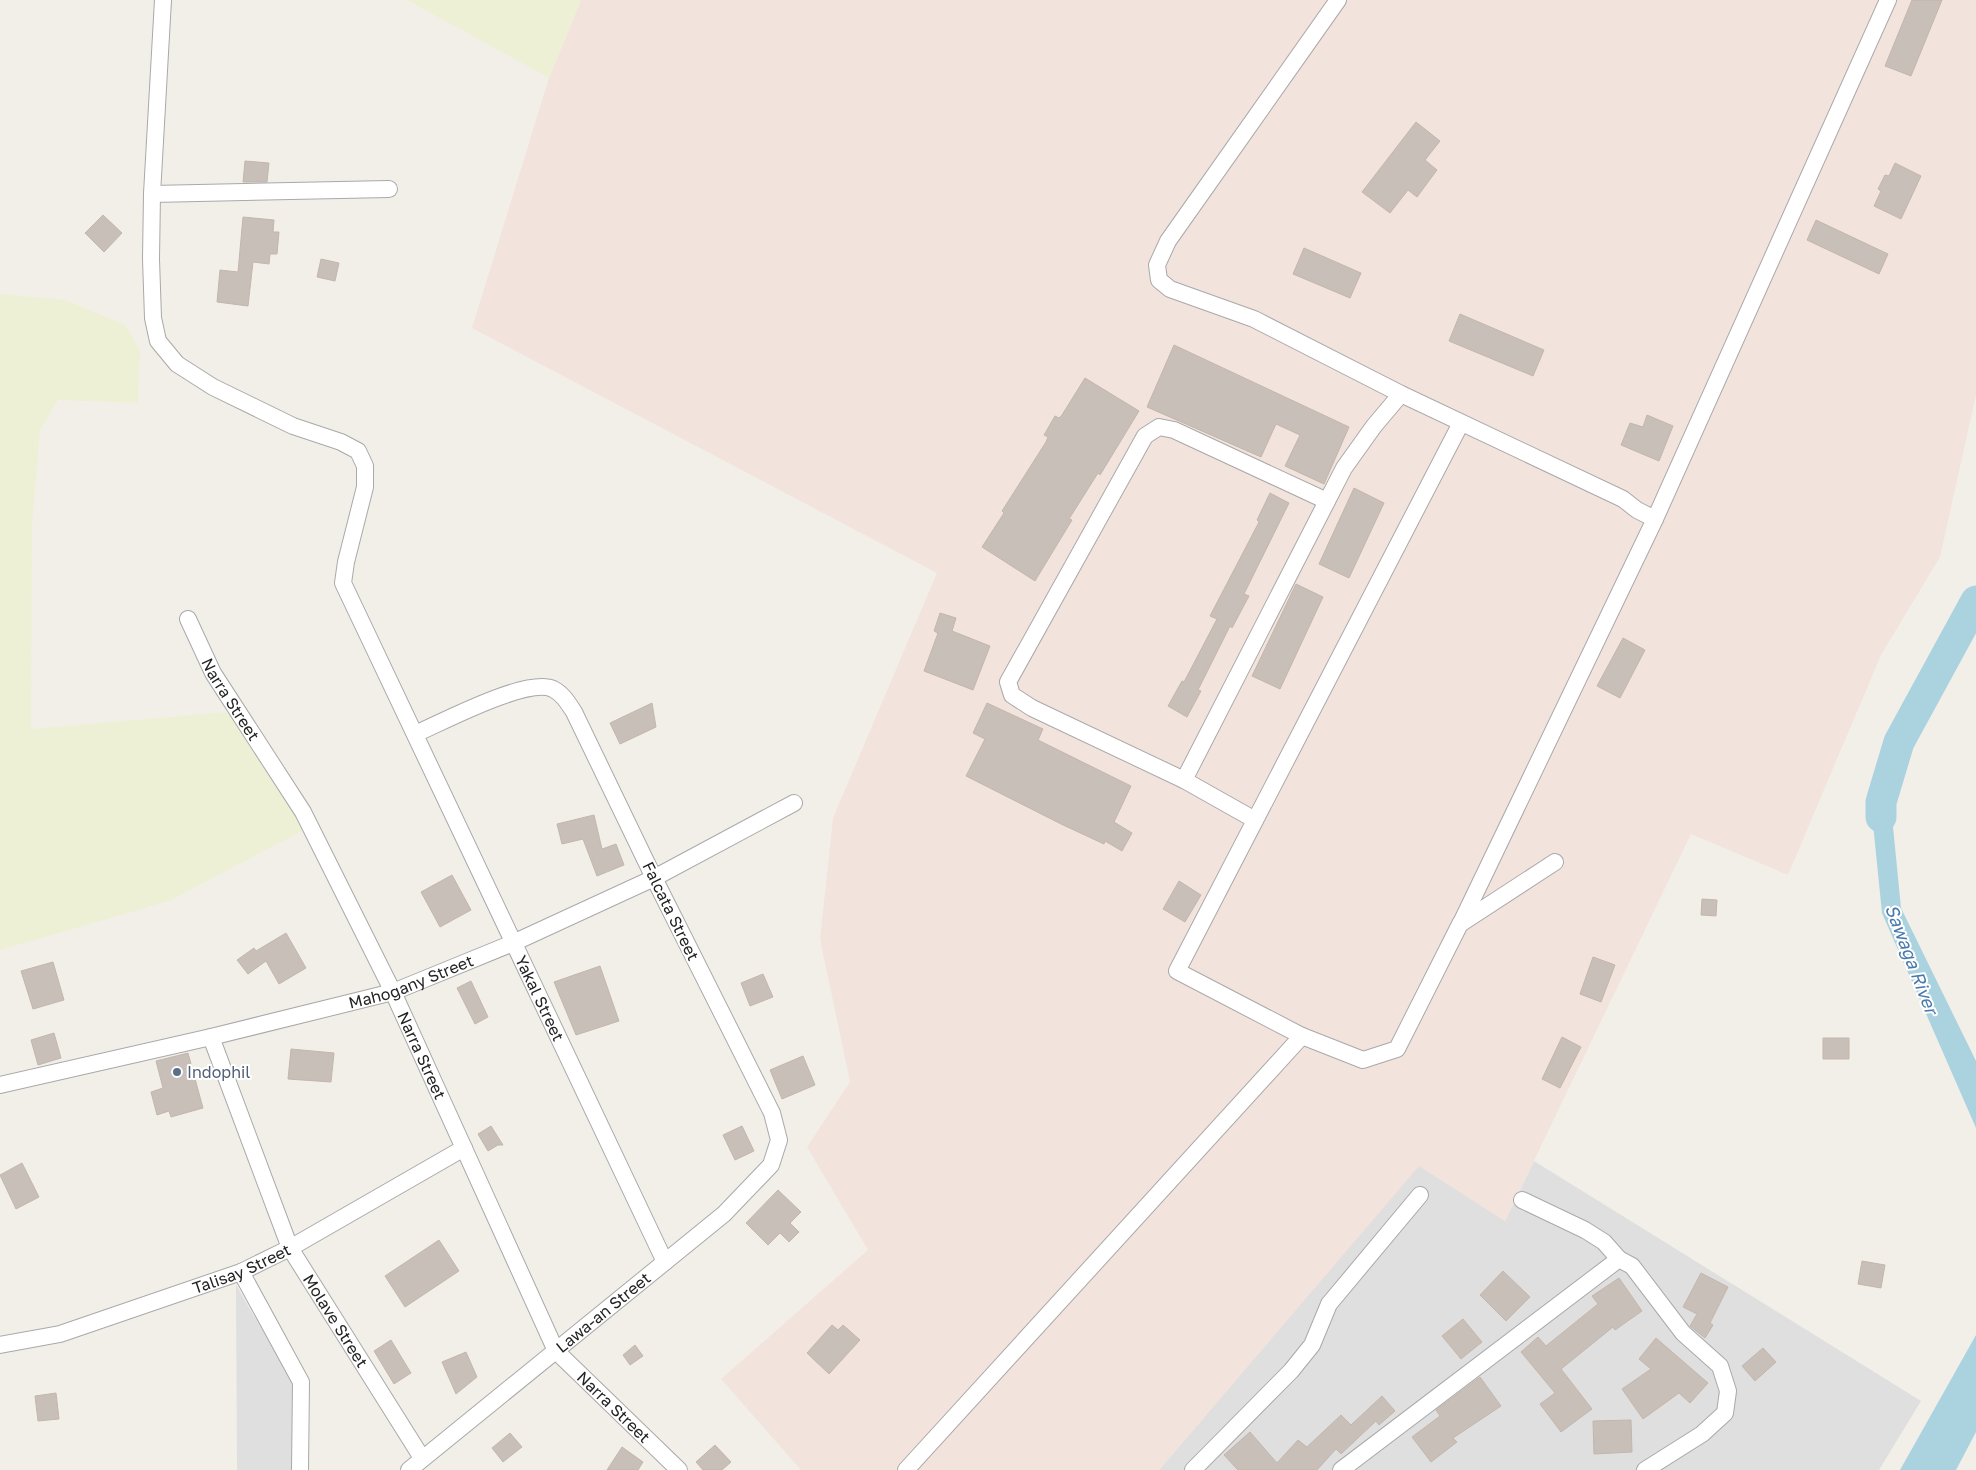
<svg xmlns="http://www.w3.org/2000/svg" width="1976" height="1470" font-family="'Golos Text',sans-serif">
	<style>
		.residential { fill: #e0dfdf }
		.military { fill: #f3e3dd }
		.farmland { fill: #eef0d5 }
		.water { fill: #aad3df }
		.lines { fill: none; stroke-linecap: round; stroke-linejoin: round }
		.river { stroke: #aad3df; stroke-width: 31 }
		.building { fill: #c7bfb8; stroke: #c4b6ab }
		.minor-casing { stroke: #a9a9a9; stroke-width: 18 }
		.minor { stroke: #fff; stroke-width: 16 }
		.service-dot { fill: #5c6f8a; stroke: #fff; stroke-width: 2 }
		.labels { text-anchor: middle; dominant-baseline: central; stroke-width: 4; stroke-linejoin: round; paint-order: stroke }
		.street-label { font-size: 16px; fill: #222; stroke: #fff }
		.service-label { font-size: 16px; fill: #4e5e75; stroke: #fff; text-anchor: start }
		.water-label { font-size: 18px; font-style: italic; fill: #4a7aab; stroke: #fff }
	</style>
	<rect width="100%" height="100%" fill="#f2efe9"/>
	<path class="residential" d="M1534,1161L1921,1401L1879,1470H1159L1419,1165L1505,1221Z
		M236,1285L295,1387L293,1470H237Z"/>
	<path class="military" d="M581,0H1976V395L1940,557L1881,655L1788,875L1691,834L1505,1221L1419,1166L1159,1470H801L721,1379L868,1250L807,1147L850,1082L820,939L833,818L937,573L472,328L549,78Z"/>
	<path class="farmland" d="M407,0H581L549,78Z
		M0,294L66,300L125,325L140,351L138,403L58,400L40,430L32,525L31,729L227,712L304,830L169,901L0,950Z"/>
	<path class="water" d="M1888,776L1901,908L1976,1061V1128L1882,913L1872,814Z
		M1976,1335V1432L1956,1470H1900Z"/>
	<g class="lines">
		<path class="river" d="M1881,817V802L1899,742L1976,601"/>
	</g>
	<path class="building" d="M1912,0H1942L1911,76L1885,66Z
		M1416,122L1440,141L1425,160L1437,170L1417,197L1408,190L1390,213L1362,192Z
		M245,161L269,163L267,182H243Z
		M1895,163L1921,176L1901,219L1874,206L1881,191L1878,189L1885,175L1889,176Z
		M103,215L122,233L104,252L85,233Z
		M243,217L274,220L273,232H279L277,254H270L269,264L253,262L248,306L217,302L220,270L238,272Z
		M1816,220L1888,254L1879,274L1807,240Z
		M1304,248L1361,273L1350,298L1293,274Z
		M321,259L339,263L335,281L317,277Z
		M1460,314L1544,350L1533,376L1449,341Z
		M1174,345L1349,427L1324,484L1285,466L1300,435L1276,424L1261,457L1147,407Z
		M1085,378L1139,411L1100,475L1098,473L1069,519L1072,520L1035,581L982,547L1004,513L1002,511L1046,442L1048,437L1044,435L1055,416L1059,418L1062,415Z
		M1647,415L1673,426L1659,461L1621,445L1630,423L1643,427Z
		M1354,488L1384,503L1349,578L1319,564Z
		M1270,493L1289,503L1244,594L1249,596L1232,628L1230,626L1198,690L1201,691L1187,717L1168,706L1182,681L1184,682L1217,619L1210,616L1259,522L1257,520Z
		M1296,584L1323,597L1280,689L1252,676Z
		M940,613L956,618L952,631L990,646L973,690L924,671L938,633L934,631Z
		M1623,638L1645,650L1620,698L1597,686Z
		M652,703L656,727L620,744L610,723Z
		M987,703L1043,729L1038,740L1131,786L1114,822L1132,833L1122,851L1105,841L1104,844L1061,824L966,776L985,739L973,733Z
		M594,815L602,849L616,844L624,865L597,876L583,839L562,844L557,824Z
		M452,875L471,910L440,927L421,892Z
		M1179,881L1201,895L1185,922L1163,909Z
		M1702,899L1717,900L1716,916L1701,915Z
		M286,933L306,968L279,984L266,961L248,974L237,960L254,948L256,951Z
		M1593,957L1615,965L1601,1002L1580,994Z
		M53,962L64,1000L33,1009L21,971Z
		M600,966L619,1021L576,1035L554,982Z
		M763,974L773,997L750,1006L741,983Z
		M471,981L488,1017L475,1024L457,988Z
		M54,1033L61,1058L38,1065L31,1040Z
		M1562,1037L1581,1047L1560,1088L1542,1079Z
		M1823,1038H1849V1059H1823Z
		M291,1049L334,1053L331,1082L288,1079Z
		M188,1053L203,1108L171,1117L169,1111L157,1115L151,1092L163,1088L156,1061Z
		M803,1056L815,1085L782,1099L770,1070Z
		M491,1126L503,1145H498L488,1151L478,1134Z
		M742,1126L754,1151L735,1160L723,1135Z
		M22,1163L39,1197L16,1209L0,1175Z
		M778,1190L801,1212L790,1223L799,1232L789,1242L780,1233L768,1245L746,1223Z
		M439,1240L459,1271L405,1307L385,1276Z
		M1862,1261L1885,1265L1881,1288L1858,1284Z
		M1503,1271L1530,1297L1506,1321L1480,1295Z
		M1701,1273L1728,1287L1710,1323L1713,1325L1705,1338L1690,1326L1697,1314L1683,1307Z
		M1619,1278L1642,1311L1615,1330L1613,1327L1561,1369L1592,1409L1561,1432L1540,1404L1555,1393L1521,1352L1538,1337L1546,1346L1598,1304L1592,1296Z
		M1463,1319L1482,1342L1461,1359L1442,1336Z
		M832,1325L838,1330L843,1325L860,1340L829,1374L807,1353Z
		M1656,1338L1708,1383L1690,1403L1679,1393L1643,1419L1622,1389L1651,1369L1639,1359Z
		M391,1340L411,1373L394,1384L374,1351Z
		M635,1345L643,1356L630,1365L623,1355Z
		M1763,1348L1776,1362L1755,1381L1742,1366Z
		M466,1352L477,1377L456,1394L442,1362Z
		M1480,1377L1501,1406L1453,1438L1457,1442L1431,1462L1412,1437L1440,1416L1436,1410Z
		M56,1393L59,1419L38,1421L35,1396Z
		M1382,1396L1395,1411L1379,1425L1376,1421L1341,1454L1336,1449L1317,1470H1238L1224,1455L1250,1432L1277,1463L1298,1440L1307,1447L1341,1415L1351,1425Z
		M1631,1420L1632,1452L1594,1454L1593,1421Z
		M510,1433L522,1447L503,1462L492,1448Z
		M715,1445L731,1462L722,1470H703L696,1462Z
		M622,1447L643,1462L638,1470H607Z"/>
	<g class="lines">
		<g class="minor-casing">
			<g id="minor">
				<path id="s1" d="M163,0L152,194L151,259L153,318L158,341L177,364L213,387L293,426L341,442L358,451L365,466V487L346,562L343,583L665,1262"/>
				<path d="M1338,0L1168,241L1157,265L1159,280L1170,289L1254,319L1401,394L1623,499L1637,510L1655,519L1888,0"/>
				<path d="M152,194L389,189"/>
				<path d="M1461,423L1177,971L1302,1036L1363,1060L1397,1049L1460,924L1555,862"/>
				<path id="s2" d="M188,619L213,673L303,812L393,992L556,1351L679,1470"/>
				<path d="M1184,780L1344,468L1374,426L1401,394"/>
				<path d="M1255,820L1184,780L1032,708L1012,695L1008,682L1145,436L1159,427L1174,430L1327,501"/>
				<path d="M1461,923L1655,519"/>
				<path id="s3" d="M211,1037L290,1248L422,1458"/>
				<path id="s4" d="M0,1085L211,1037L393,992L513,943L654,878L794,803"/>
				<path d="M1522,1200L1585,1230L1604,1242L1619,1259L1632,1266L1683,1333L1720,1366L1728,1391L1725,1413L1702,1434L1645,1470"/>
				<path d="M241,1272L301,1382L300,1470"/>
				<path id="s5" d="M0,1345L60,1334L241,1272L290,1248L464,1148"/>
				<path id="s6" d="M409,1470L724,1214L771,1165L779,1140L772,1113L654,878L574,712C568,703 563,694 553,689C527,677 443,722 415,734"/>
				<path d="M906,1470L1302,1036"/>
				<path d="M1193,1470L1291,1371L1312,1345L1329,1304L1420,1195"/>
				<path d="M1341,1470L1619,1259"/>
			</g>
		</g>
		<use href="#minor" class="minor"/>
	</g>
	<circle class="service-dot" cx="177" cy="1072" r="5"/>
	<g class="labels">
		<g class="street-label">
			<text stroke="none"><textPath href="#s2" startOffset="91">Narra Street</textPath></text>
			<text transform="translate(671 911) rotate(64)">Falcata Street</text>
			<text stroke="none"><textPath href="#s4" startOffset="424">Mahogany Street</textPath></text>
			<text stroke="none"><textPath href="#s1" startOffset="1169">Yakal Street</textPath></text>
			<text stroke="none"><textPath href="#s2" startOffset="496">Narra Street</textPath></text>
			<text stroke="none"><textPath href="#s5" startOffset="254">Talisay Street</textPath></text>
			<text stroke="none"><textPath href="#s6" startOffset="250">Lawa-an Street</textPath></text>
			<text stroke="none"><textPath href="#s3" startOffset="311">Molave Street</textPath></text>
			<text stroke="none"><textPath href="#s2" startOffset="901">Narra Street</textPath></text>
		</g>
		<g class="service-label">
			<text x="187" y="1072">Indophil</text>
		</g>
		<g class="water-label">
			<text transform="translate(1912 959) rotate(69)">Sawaga River</text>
		</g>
	</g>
</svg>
